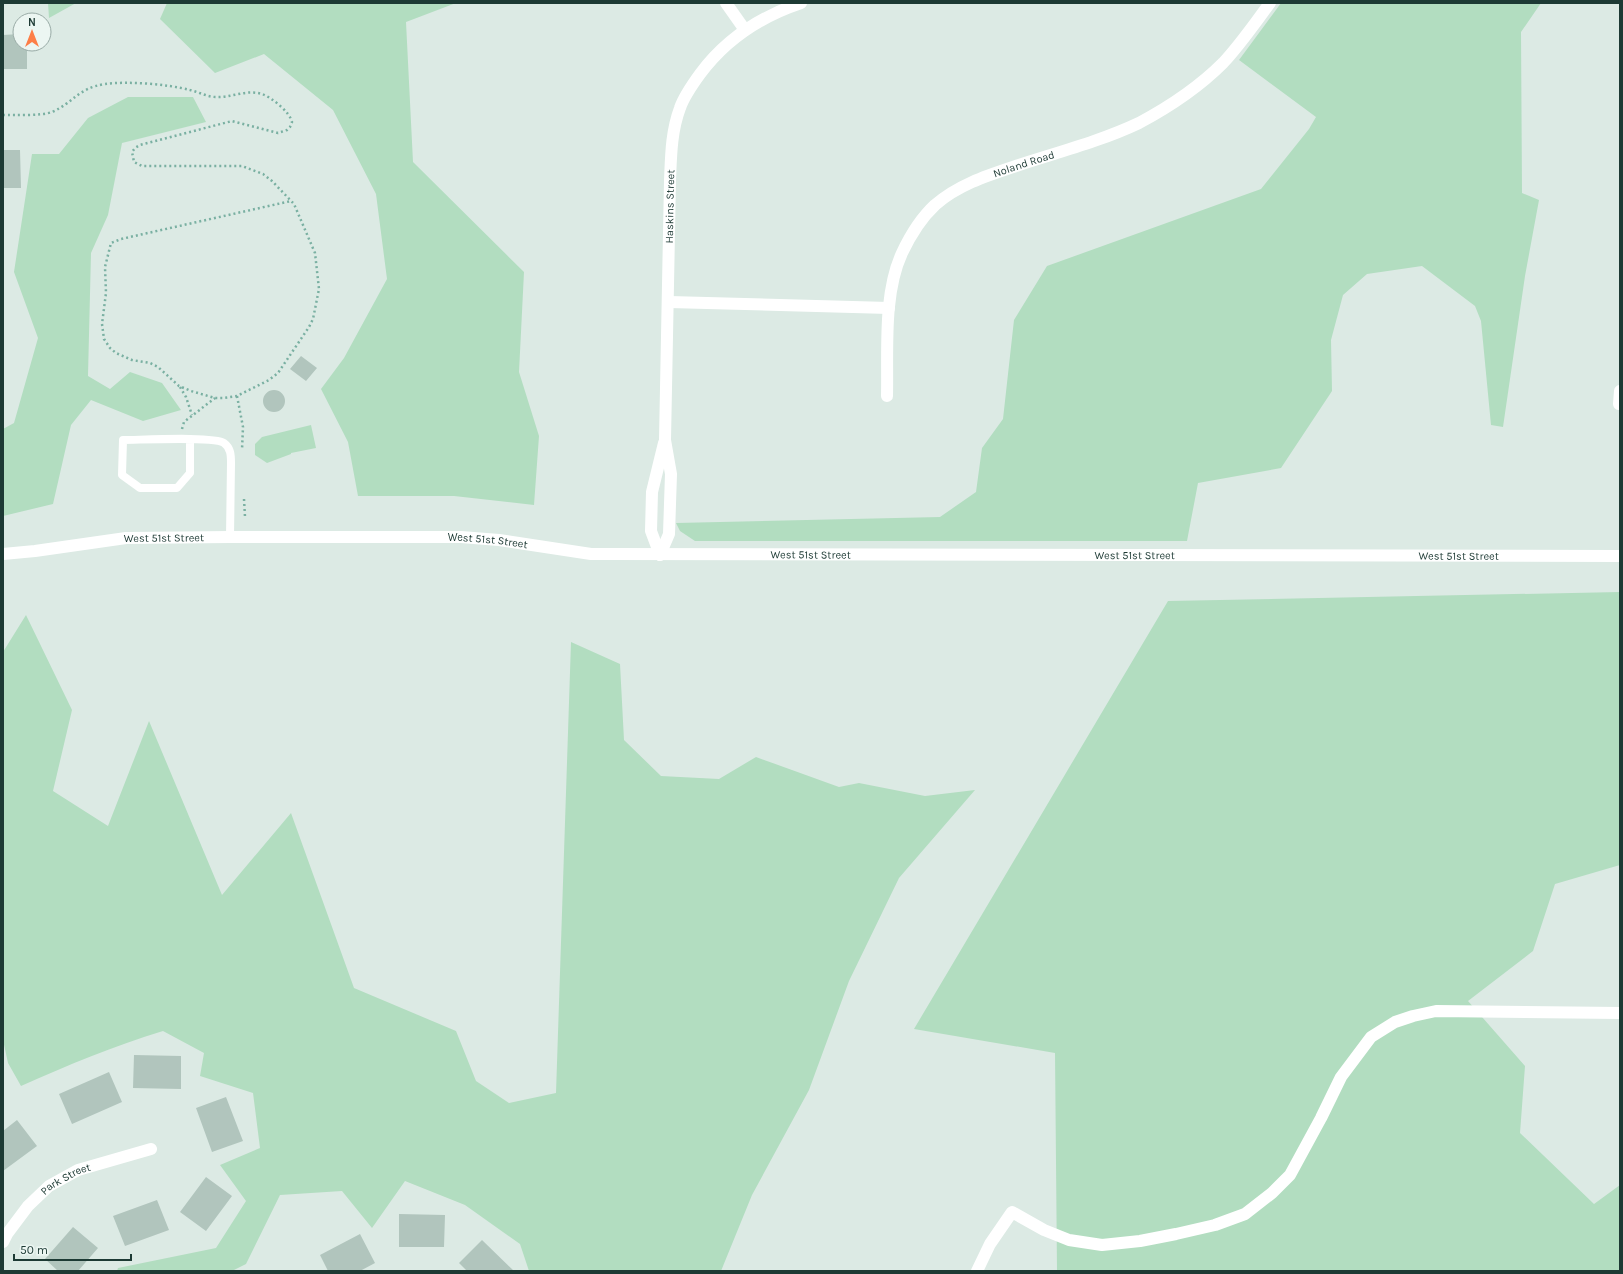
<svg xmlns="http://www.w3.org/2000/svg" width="1623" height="1274" font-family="Karla,sans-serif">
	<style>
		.green { fill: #b2ddc0 }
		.building { fill: #b1c5bd }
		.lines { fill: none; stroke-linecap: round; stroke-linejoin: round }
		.path { stroke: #7ab0a2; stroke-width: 2.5; stroke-dasharray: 2 3; stroke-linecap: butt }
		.service { stroke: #fff; stroke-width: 8 }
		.minor { stroke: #fff; stroke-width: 12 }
		.tertiary { stroke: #fff; stroke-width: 12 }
		.labels { text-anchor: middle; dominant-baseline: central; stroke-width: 4; stroke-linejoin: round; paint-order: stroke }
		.street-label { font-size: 11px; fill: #1d3a34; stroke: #ecf6f2 }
	</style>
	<rect width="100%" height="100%" fill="#dceae4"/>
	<path class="green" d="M48,3H76L49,18Z
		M167,3H456L406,22L413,162L524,272L519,372L539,436L534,505L454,496H358L348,442L321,389L344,358L387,279L376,194L333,110L264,54L215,73L160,19Z
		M1281,3H1541L1521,32L1522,193L1539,200L1525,276L1503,427L1491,425L1481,321L1475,306L1422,266L1367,274L1343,295L1331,340L1332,391L1281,468L1198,483L1187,541H695L680,531L676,523L940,517L976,492L982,448L1003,419L1014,320L1047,266L1261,189L1309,129L1316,117L1239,60Z
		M128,97H193L206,122L122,143L108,215L91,253L88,376L110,389L130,372L162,383L181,410L143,421L91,400L71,425L53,504L3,516V429L14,423L38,338L14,272L32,154H59L88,118Z
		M311,425L316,448L291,453V454L267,463L255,455V444L262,437Z
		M1620,592V865L1555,884L1533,951L1468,1001L1525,1066L1520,1133L1594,1204L1620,1185V1271H1057L1055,1053L914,1029L1168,601Z
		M26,615L72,710L53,791L108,826L149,721L222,895L291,813L354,988L456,1031L476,1081L509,1103L556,1093L571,642L620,664L624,740L661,776L719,779L756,757L839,787L859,783L925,796L975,790L899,878L849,981L809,1090L752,1195L721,1271H529L520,1244L465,1205L405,1181L372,1228L342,1191L280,1195L246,1264L232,1271H117L118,1268L216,1248L246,1201L220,1165L260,1148L253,1093L200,1076L204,1053L163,1031C114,1046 68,1065 21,1086L8,1063L3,1040V652Z"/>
	<path class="building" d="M20,34V44H27V69H4L3,35Z
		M3,150H20L21,188H3Z
		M301,356L317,368L306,381L290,369Z
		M263 401a11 11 0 1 1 22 0a11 11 0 1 1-22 0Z
		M134,1055L181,1056V1089L133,1088Z
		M109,1072L122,1102L72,1124L59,1094Z
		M226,1097L243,1141L212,1152L196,1108Z
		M17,1120L37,1146L3,1171V1131Z
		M206,1177L232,1196L206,1231L180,1212Z
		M157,1200L169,1230L125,1246L113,1216Z
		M399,1214L445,1215L444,1247H399Z
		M73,1227L98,1248L78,1271H58L45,1259Z
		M360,1234L375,1263L360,1271H328L320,1255Z
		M482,1240L514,1271H467L459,1263Z"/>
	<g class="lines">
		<path class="path" d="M3,115C15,115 41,116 52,112C73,103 78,88 105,84C128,81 167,84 190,90C199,92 207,97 216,97C231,98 246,89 262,94C271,97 290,112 292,122L290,127L287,130L278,133L232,121L140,145L135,148L132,152L134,162L142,166H242L263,174L272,181L294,204L315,253L319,289L313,319L309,327L278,373L269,380L237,396L223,398H215L191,391L179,386L158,367L150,363L132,360L116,353L110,348L104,339L102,324L106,293L105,267L111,243L121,239L291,201
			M180,387L186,397L192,415
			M237,396L243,427L242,450
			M182,429L184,422L215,398
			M244,499L245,517"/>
		<path class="service" d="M190,439V473L177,488H140L122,475L123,440C140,440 214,436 224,443C231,448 231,456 231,463L230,537"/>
		<g class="minor">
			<path d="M726,3L745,30"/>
			<path d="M669,302L889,308"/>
			<path id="s1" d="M887,396C888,351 883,294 902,253C910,236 921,218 935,205C959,184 989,175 1019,165C1059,152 1101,141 1139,123C1169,107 1199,87 1223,63C1240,45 1255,23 1270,3"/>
			<path d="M1619,404L1620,391"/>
			<path id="s2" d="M660,555L669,534L671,474L665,440L670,181C671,157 671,132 680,108C684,96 692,85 700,74C726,39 759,17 801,3"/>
			<path d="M660,555L651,531L652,492L664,443"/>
			<path id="s3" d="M3,1242L7,1234L28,1206L49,1186L78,1170L151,1149"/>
			<path d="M977,1271L990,1244L1012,1212L1044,1230L1069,1240L1102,1245L1140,1241L1176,1234L1215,1225L1245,1214L1272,1193L1290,1175L1321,1118L1341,1077L1371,1037L1395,1022L1413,1016L1436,1011L1620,1013"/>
		</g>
		<path class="tertiary" id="s4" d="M3,554L35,551L126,538L230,537H461L499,540L591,554H607L1620,556"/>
	</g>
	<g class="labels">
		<g class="street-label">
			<text stroke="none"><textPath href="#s1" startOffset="302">Noland Road</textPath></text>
			<text stroke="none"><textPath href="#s2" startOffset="351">Haskins Street</textPath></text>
			<text stroke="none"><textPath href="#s4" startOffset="162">West 51st Street</textPath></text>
			<text stroke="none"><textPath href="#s4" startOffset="486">West 51st Street</textPath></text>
			<text stroke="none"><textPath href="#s4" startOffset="810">West 51st Street</textPath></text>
			<text stroke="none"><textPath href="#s4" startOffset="1134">West 51st Street</textPath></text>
			<text stroke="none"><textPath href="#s4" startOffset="1458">West 51st Street</textPath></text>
			<text stroke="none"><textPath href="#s3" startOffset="91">Park Street</textPath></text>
		</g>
	</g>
	<rect width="1623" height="1274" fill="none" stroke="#1d3a34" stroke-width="8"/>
	<g transform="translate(32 32)"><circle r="19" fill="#ecf6f2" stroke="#99aba6"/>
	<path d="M0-3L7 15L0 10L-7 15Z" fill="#fd7e47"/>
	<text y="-6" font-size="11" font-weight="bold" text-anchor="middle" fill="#1d3a34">N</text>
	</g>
	<path d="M14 1254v6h117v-6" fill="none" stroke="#1d3a34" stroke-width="2"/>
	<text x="20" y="1254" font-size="12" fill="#1d3a34" stroke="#ecf6f2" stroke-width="3" paint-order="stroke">50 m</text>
</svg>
